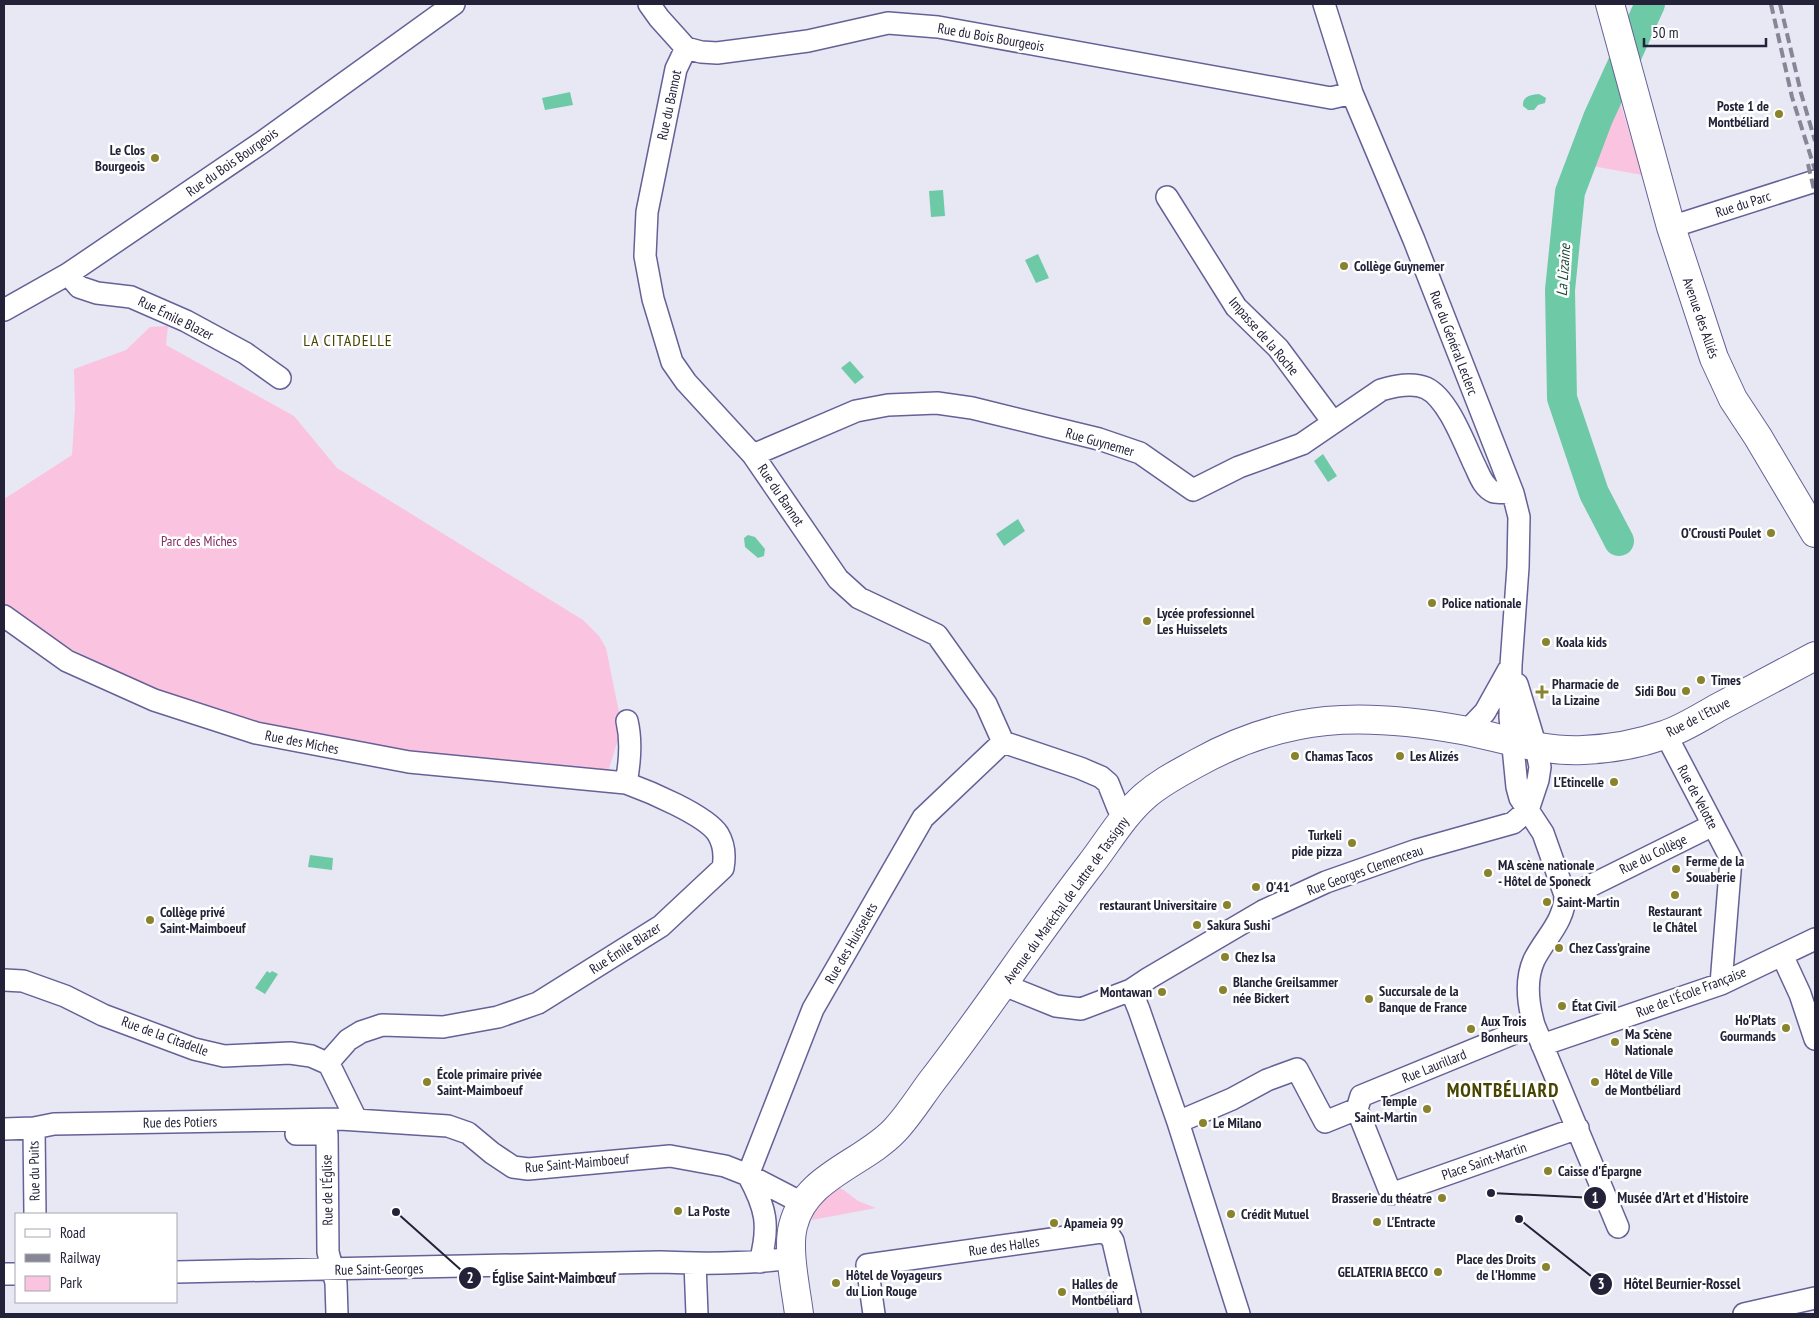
<svg xmlns="http://www.w3.org/2000/svg" width="1819" height="1318" font-family="'PT Sans Narrow',sans-serif">
	<style>
		.green { fill: #fac4e0 }
		.water { fill: #6ecaa6 }
		.lines { fill: none; stroke-linecap: round; stroke-linejoin: round }
		.river { stroke: #6ecaa6; stroke-width: 30 }
		.minor-casing { stroke: #656197; stroke-width: 24 }
		.major-casing { stroke: #656197; stroke-width: 30 }
		.minor { stroke: #fff; stroke-width: 21 }
		.major { stroke: #fff; stroke-width: 28 }
		.rail { stroke: #868697; stroke-width: 4; stroke-dasharray: 10 5; stroke-linecap: butt }
		.poi-dot { fill: #88832c; stroke: #fff; stroke-width: 2 }
		.labels { text-anchor: middle; dominant-baseline: central; stroke-width: 5; stroke-linejoin: round; paint-order: stroke }
		.street-label { font-size: 14px; fill: #232238; stroke: #fff }
		.poi-label { font-size: 14px; font-weight: bold; fill: #232238; stroke: #fff; text-anchor: start }
		.park-label { font-size: 14px; fill: #822b60; stroke: #fff }
		.water-label { font-size: 15px; font-style: italic; fill: #1e4637; stroke: #fff }
		.quarter-label { font-size: 16px; letter-spacing: 1px; fill: #474401; stroke: #fff }
		.district-label { font-size: 19px; font-weight: bold; letter-spacing: 1px; fill: #474401; stroke: #fff }
		.leader { fill: none; stroke: #232238; stroke-width: 2 }
		.callout-dot { fill: #232238; stroke: #fff; stroke-width: 2 }
		.mark-label { font-size: 15px; text-anchor: middle; font-weight: bold; fill: #fff }
		.callout-label { font-size: 15px; text-anchor: middle; font-weight: bold; fill: #232238; stroke: #fff; stroke-width: 5; stroke-linejoin: round; paint-order: stroke }
	</style>
	<rect width="100%" height="100%" fill="#e8e8f5"/>
	<path class="green" d="M1620,102L1642,175L1592,166C1599,143 1608,122 1620,102Z
		M168,326L166,345L294,416L337,468L583,620L599,636L606,648L622,727L607,775L383,750L296,734L163,694L61,644L4,609V499L72,455L75,408L74,369L126,350L150,327Z
		M838,1187L845,1191L858,1201L876,1208L812,1220C816,1206 827,1197 838,1187Z"/>
	<path class="water" d="M570,92L573,105L545,110L542,98Z
		M1539,94L1546,98L1545,103L1538,105L1534,110H1528L1523,106C1522,96 1531,95 1539,94Z
		M943,190L945,216L931,217L929,191Z
		M1038,254L1049,278L1036,283L1025,260Z
		M850,361L864,377L855,384L841,368Z
		M1323,454L1337,476L1328,482L1314,461Z
		M1018,519L1025,531L1004,546L996,534Z
		M748,535L755,537L765,549L764,556L758,558L745,547L744,538Z
		M310,855L333,858L332,870L308,867Z
		M267,971L270,973L272,971L278,974L265,994L255,988Z"/>
	<g class="lines">
		<path class="river" d="M1619,541L1594,493L1562,398L1560,290L1570,192L1598,118L1650,4"/>
		<g class="minor-casing">
			<path id="minor" d="M649,4L659,18L686,48L701,52L717,53L808,41L888,23L938,27L1331,98L1352,93
				M1324,4L1352,93L1414,240L1513,493L1519,517L1518,567L1511,665L1510,717L1517,787L1520,798L1543,833L1565,895C1565,921 1545,938 1534,960C1525,980 1528,1004 1534,1025L1618,1227
				M686,48L676,69L647,212L645,256L653,299L672,362L686,382L753,455L838,579L859,598L937,635L986,704L1003,742L1080,768L1101,777L1108,783L1118,808L1126,817
				M1167,197L1236,307L1278,348L1333,422
				M1671,227L1815,181
				M68,274L79,287L97,293L131,297L186,321L245,353L280,378
				M4,310L68,274L261,143L454,4
				M753,455L856,411L888,405L937,403L972,408L1099,439L1140,453L1193,490L1239,467L1302,444L1381,390C1395,386 1412,382 1426,388C1449,399 1465,446 1476,468C1480,477 1484,488 1494,492C1499,493 1507,492 1513,493
				M4,616L67,661L154,700L256,733L409,762L626,783
				M1467,731L1485,712L1509,669
				M1666,735L1731,859L1721,984
				M1565,895L1588,887L1713,825
				M1782,955L1800,994L1815,1039
				M4,980L23,981L65,996L103,1015L194,1049L224,1056L290,1053L311,1056L329,1064L356,1119
				M1004,985L1056,1006L1081,1009L1131,990L1149,978L1263,911L1326,882L1417,850L1513,823L1528,810L1538,780L1540,767L1536,747L1517,684
				M1131,990L1139,1010L1178,1122L1239,1314
				M1542,1045L1721,984L1815,939
				M329,1064L333,1057L348,1040L361,1032L382,1025L443,1027L498,1017L538,1003L661,926L723,868C725,857 724,844 718,834C706,815 648,791 626,783C630,762 632,742 627,721
				M1357,1109L1391,1194L1578,1128
				M1357,1109L1361,1096L1534,1025
				M1178,1122L1232,1099L1267,1080L1297,1069L1325,1122L1357,1109
				M34,1128L35,1214
				M4,1129L34,1128L54,1124L340,1119L448,1126L468,1133L492,1153L513,1167L528,1169L670,1156L725,1166L748,1175L802,1203
				M296,1134H327L328,1252L336,1283L337,1314
				M748,1175L813,1009L923,818L1003,742
				M748,1175C766,1208 770,1225 760,1262
				M695,1263L697,1314
				M176,1272L660,1262C704,1264 749,1264 792,1258
				M4,1274H16
				M874,1314L867,1265L1101,1232L1109,1235L1113,1241L1130,1314
				M1744,1314L1815,1298"/>
		</g>
		<g class="major-casing">
			<path id="major" d="M1610,4L1671,227L1714,358L1733,399L1758,437L1815,533
				M799,1314C796,1289 787,1250 793,1226C805,1176 863,1164 895,1130C909,1115 920,1097 932,1081C987,1010 1035,936 1090,865C1107,843 1124,814 1145,796C1161,782 1179,773 1197,763C1287,713 1363,712 1462,730C1503,738 1541,752 1583,750C1610,749 1638,744 1664,735C1683,729 1701,717 1719,707C1751,690 1783,673 1815,656"/>
		</g>
		<use href="#minor" class="minor"/>
		<use href="#major" class="major"/>
		<path class="rail" d="M1771,4L1792,97L1815,170
			M1780,4L1801,93L1815,141
			M1808,164L1815,194"/>
	</g>
	<g class="poi-dot">
		<circle cx="1779" cy="114" r="5"/>
		<circle cx="155" cy="158" r="5"/>
		<circle cx="1344" cy="266" r="5"/>
		<circle cx="1771" cy="533" r="5"/>
		<circle cx="1432" cy="603" r="5"/>
		<circle cx="1147" cy="621" r="5"/>
		<circle cx="1546" cy="642" r="5"/>
		<circle cx="1701" cy="680" r="5"/>
		<circle cx="1686" cy="691" r="5"/>
		<path d="M1539.5 684.5h5v5h5v5h-5v5h-5v-5h-5v-5h5z"/>
		<circle cx="1295" cy="756" r="5"/>
		<circle cx="1400" cy="756" r="5"/>
		<circle cx="1614" cy="782" r="5"/>
		<circle cx="1352" cy="843" r="5"/>
		<circle cx="1676" cy="869" r="5"/>
		<circle cx="1488" cy="873" r="5"/>
		<circle cx="1256" cy="887" r="5"/>
		<circle cx="1675" cy="895" r="5"/>
		<circle cx="1547" cy="902" r="5"/>
		<circle cx="1227" cy="905" r="5"/>
		<circle cx="150" cy="920" r="5"/>
		<circle cx="1197" cy="925" r="5"/>
		<circle cx="1559" cy="948" r="5"/>
		<circle cx="1225" cy="957" r="5"/>
		<circle cx="1223" cy="990" r="5"/>
		<circle cx="1162" cy="992" r="5"/>
		<circle cx="1369" cy="999" r="5"/>
		<circle cx="1562" cy="1006" r="5"/>
		<circle cx="1786" cy="1028" r="5"/>
		<circle cx="1471" cy="1029" r="5"/>
		<circle cx="1615" cy="1042" r="5"/>
		<circle cx="427" cy="1082" r="5"/>
		<circle cx="1595" cy="1082" r="5"/>
		<circle cx="1427" cy="1109" r="5"/>
		<circle cx="1203" cy="1123" r="5"/>
		<circle cx="1548" cy="1171" r="5"/>
		<circle cx="1442" cy="1198" r="5"/>
		<circle cx="678" cy="1211" r="5"/>
		<circle cx="1231" cy="1214" r="5"/>
		<circle cx="1377" cy="1222" r="5"/>
		<circle cx="1054" cy="1223" r="5"/>
		<circle cx="1546" cy="1267" r="5"/>
		<circle cx="1438" cy="1272" r="5"/>
		<circle cx="836" cy="1283" r="5"/>
		<circle cx="1062" cy="1292" r="5"/>
	</g>
	<g class="labels">
		<g class="street-label">
			<text transform="translate(991 37) rotate(10)">Rue du Bois Bourgeois</text>
			<text transform="translate(669 105) rotate(-78)">Rue du Bannot</text>
			<text transform="translate(232 162) rotate(-35)">Rue du Bois Bourgeois</text>
			<text transform="translate(1743 204) rotate(-18)">Rue du Parc</text>
			<text transform="translate(176 318) rotate(26)">Rue Émile Blazer</text>
			<text transform="translate(1701 318) rotate(71)">Avenue des Alliés</text>
			<text transform="translate(1264 336) rotate(49)">Impasse de la Roche</text>
			<text transform="translate(1454 343) rotate(69)">Rue du Général Leclerc</text>
			<text transform="translate(1100 442) rotate(16)">Rue Guynemer</text>
			<text transform="translate(781 495) rotate(56)">Rue du Bannot</text>
			<text transform="translate(1698 717) rotate(-27)">Rue de l'Etuve</text>
			<text transform="translate(302 742) rotate(11)">Rue des Miches</text>
			<text transform="translate(1698 797) rotate(62)">Rue de Velotte</text>
			<text transform="translate(1653 854) rotate(-26)">Rue du Collège</text>
			<text transform="translate(1365 870) rotate(-20)">Rue Georges Clemenceau</text>
			<text transform="translate(1066 900) rotate(-54)">Avenue du Maréchal de Lattre de Tassigny</text>
			<text transform="translate(851 943) rotate(-60)">Rue des Huisselets</text>
			<text transform="translate(625 948) rotate(-33)">Rue Émile Blazer</text>
			<text transform="translate(1691 992) rotate(-21)">Rue de l'École Française</text>
			<text transform="translate(165 1036) rotate(20)">Rue de la Citadelle</text>
			<text transform="translate(1434 1066) rotate(-22)">Rue Laurillard</text>
			<text transform="translate(180 1122) rotate(-1)">Rue des Potiers</text>
			<text transform="translate(1484 1161) rotate(-19)">Place Saint-Martin</text>
			<text transform="translate(577 1163) rotate(-5)">Rue Saint-Maimboeuf</text>
			<text transform="translate(34 1171) rotate(-91)">Rue du Puits</text>
			<text transform="translate(327 1190) rotate(-91)">Rue de l'Église</text>
			<text transform="translate(1004 1246) rotate(-8)">Rue des Halles</text>
			<text transform="translate(379 1269) rotate(-1)">Rue Saint-Georges</text>
		</g>
		<g class="poi-label">
			<text x="1769" y="106" text-anchor="end">Poste 1 de<tspan x="1769" dy="16">Montbéliard</tspan></text>
			<text x="145" y="150" text-anchor="end">Le Clos<tspan x="145" dy="16">Bourgeois</tspan></text>
			<text x="1354" y="266">Collège Guynemer</text>
			<text x="1761" y="533" text-anchor="end">O'Crousti Poulet</text>
			<text x="1442" y="603">Police nationale</text>
			<text x="1157" y="613">Lycée professionnel<tspan x="1157" dy="16">Les Huisselets</tspan></text>
			<text x="1556" y="642">Koala kids</text>
			<text x="1711" y="680">Times</text>
			<text x="1552" y="684">Pharmacie de<tspan x="1552" dy="16">la Lizaine</tspan></text>
			<text x="1676" y="691" text-anchor="end">Sidi Bou</text>
			<text x="1305" y="756">Chamas Tacos</text>
			<text x="1410" y="756">Les Alizés</text>
			<text x="1604" y="782" text-anchor="end">L'Etincelle</text>
			<text x="1342" y="835" text-anchor="end">Turkeli<tspan x="1342" dy="16">pide pizza</tspan></text>
			<text x="1686" y="861">Ferme de la<tspan x="1686" dy="16">Souaberie</tspan></text>
			<text x="1498" y="865">MA scène nationale<tspan x="1498" dy="16">- Hôtel de Sponeck</tspan></text>
			<text x="1266" y="887">O'41</text>
			<text x="1557" y="902">Saint-Martin</text>
			<text x="1217" y="905" text-anchor="end">restaurant Universitaire</text>
			<text x="1675" y="911" text-anchor="middle">Restaurant<tspan x="1675" dy="16">le Châtel</tspan></text>
			<text x="160" y="912">Collège privé<tspan x="160" dy="16">Saint-Maimboeuf</tspan></text>
			<text x="1207" y="925">Sakura Sushi</text>
			<text x="1569" y="948">Chez Cass’graine</text>
			<text x="1235" y="957">Chez Isa</text>
			<text x="1233" y="982">Blanche Greilsammer<tspan x="1233" dy="16">née Bickert</tspan></text>
			<text x="1379" y="991">Succursale de la<tspan x="1379" dy="16">Banque de France</tspan></text>
			<text x="1152" y="992" text-anchor="end">Montawan</text>
			<text x="1572" y="1006">État Civil</text>
			<text x="1776" y="1020" text-anchor="end">Ho'Plats<tspan x="1776" dy="16">Gourmands</tspan></text>
			<text x="1481" y="1021">Aux Trois<tspan x="1481" dy="16">Bonheurs</tspan></text>
			<text x="1625" y="1034">Ma Scène<tspan x="1625" dy="16">Nationale</tspan></text>
			<text x="437" y="1074">École primaire privée<tspan x="437" dy="16">Saint-Maimboeuf</tspan></text>
			<text x="1605" y="1074">Hôtel de Ville<tspan x="1605" dy="16">de Montbéliard</tspan></text>
			<text x="1417" y="1101" text-anchor="end">Temple<tspan x="1417" dy="16">Saint-Martin</tspan></text>
			<text x="1213" y="1123">Le Milano</text>
			<text x="1558" y="1171">Caisse d'Épargne</text>
			<text x="1432" y="1198" text-anchor="end">Brasserie du théatre</text>
			<text x="688" y="1211">La Poste</text>
			<text x="1241" y="1214">Crédit Mutuel</text>
			<text x="1387" y="1222">L'Entracte</text>
			<text x="1064" y="1223">Apameia 99</text>
			<text x="1536" y="1259" text-anchor="end">Place des Droits<tspan x="1536" dy="16">de l'Homme</tspan></text>
			<text x="1428" y="1272" text-anchor="end">GELATERIA BECCO</text>
			<text x="846" y="1275">Hôtel de Voyageurs<tspan x="846" dy="16">du Lion Rouge</tspan></text>
			<text x="1072" y="1284">Halles de<tspan x="1072" dy="16">Montbéliard</tspan></text>
		</g>
		<g class="park-label">
			<text x="199" y="541">Parc des Miches</text>
		</g>
		<g class="water-label">
			<text transform="translate(1563 270) rotate(-86)">La Lizaine</text>
		</g>
		<g class="quarter-label">
			<text x="348" y="340">LA CITADELLE</text>
		</g>
		<g class="district-label">
			<text x="1503" y="1090">MONTBÉLIARD</text>
		</g>
	</g>
	<path class="leader" d="M1491 1193L1595 1198M396 1212L470 1278M1519 1219L1601 1284"/>
	<g class="callout-dot">
		<circle cx="1491" cy="1193" r="5"/>
		<circle cx="396" cy="1212" r="5"/>
		<circle cx="1519" cy="1219" r="5"/>
		<circle cx="1595" cy="1198" r="12"/>
		<circle cx="470" cy="1278" r="12"/>
		<circle cx="1601" cy="1284" r="12"/>
	</g>
	<g class="mark-label">
		<text x="1595" y="1203">1</text>
		<text x="470" y="1283">2</text>
		<text x="1601" y="1289">3</text>
	</g>
	<g class="callout-label">
		<text x="1683" y="1203">Musée d'Art et d'Histoire</text>
		<text x="554" y="1283">Église Saint-Maimbœuf</text>
		<text x="1682" y="1289">Hôtel Beurnier-Rossel</text>
	</g>
	<rect width="1819" height="1318" fill="none" stroke="#232238" stroke-width="10"/>
	<rect x="15" y="1213" width="162" height="90" fill="#ffffff" stroke="#a7a7af"/>
	<rect x="25" y="1229" width="25" height="8" fill="#ffffff" stroke="#a7a7af"/>
	<text x="60" y="1238" font-size="15" fill="#232238">Road</text>
	<rect x="25" y="1254" width="25" height="8" fill="#868697" stroke="#a7a7af"/>
	<text x="60" y="1263" font-size="15" fill="#232238">Railway</text>
	<rect x="25" y="1276" width="25" height="15" fill="#fac4e0" stroke="#a7a7af"/>
	<text x="60" y="1288" font-size="15" fill="#232238">Park</text>
	<path d="M1644 38v8h122v-8" fill="none" stroke="#232238" stroke-width="2.5"/>
	<text x="1652" y="38" font-size="15" fill="#232238" stroke="#ffffff" stroke-width="4" paint-order="stroke">50 m</text>
</svg>
